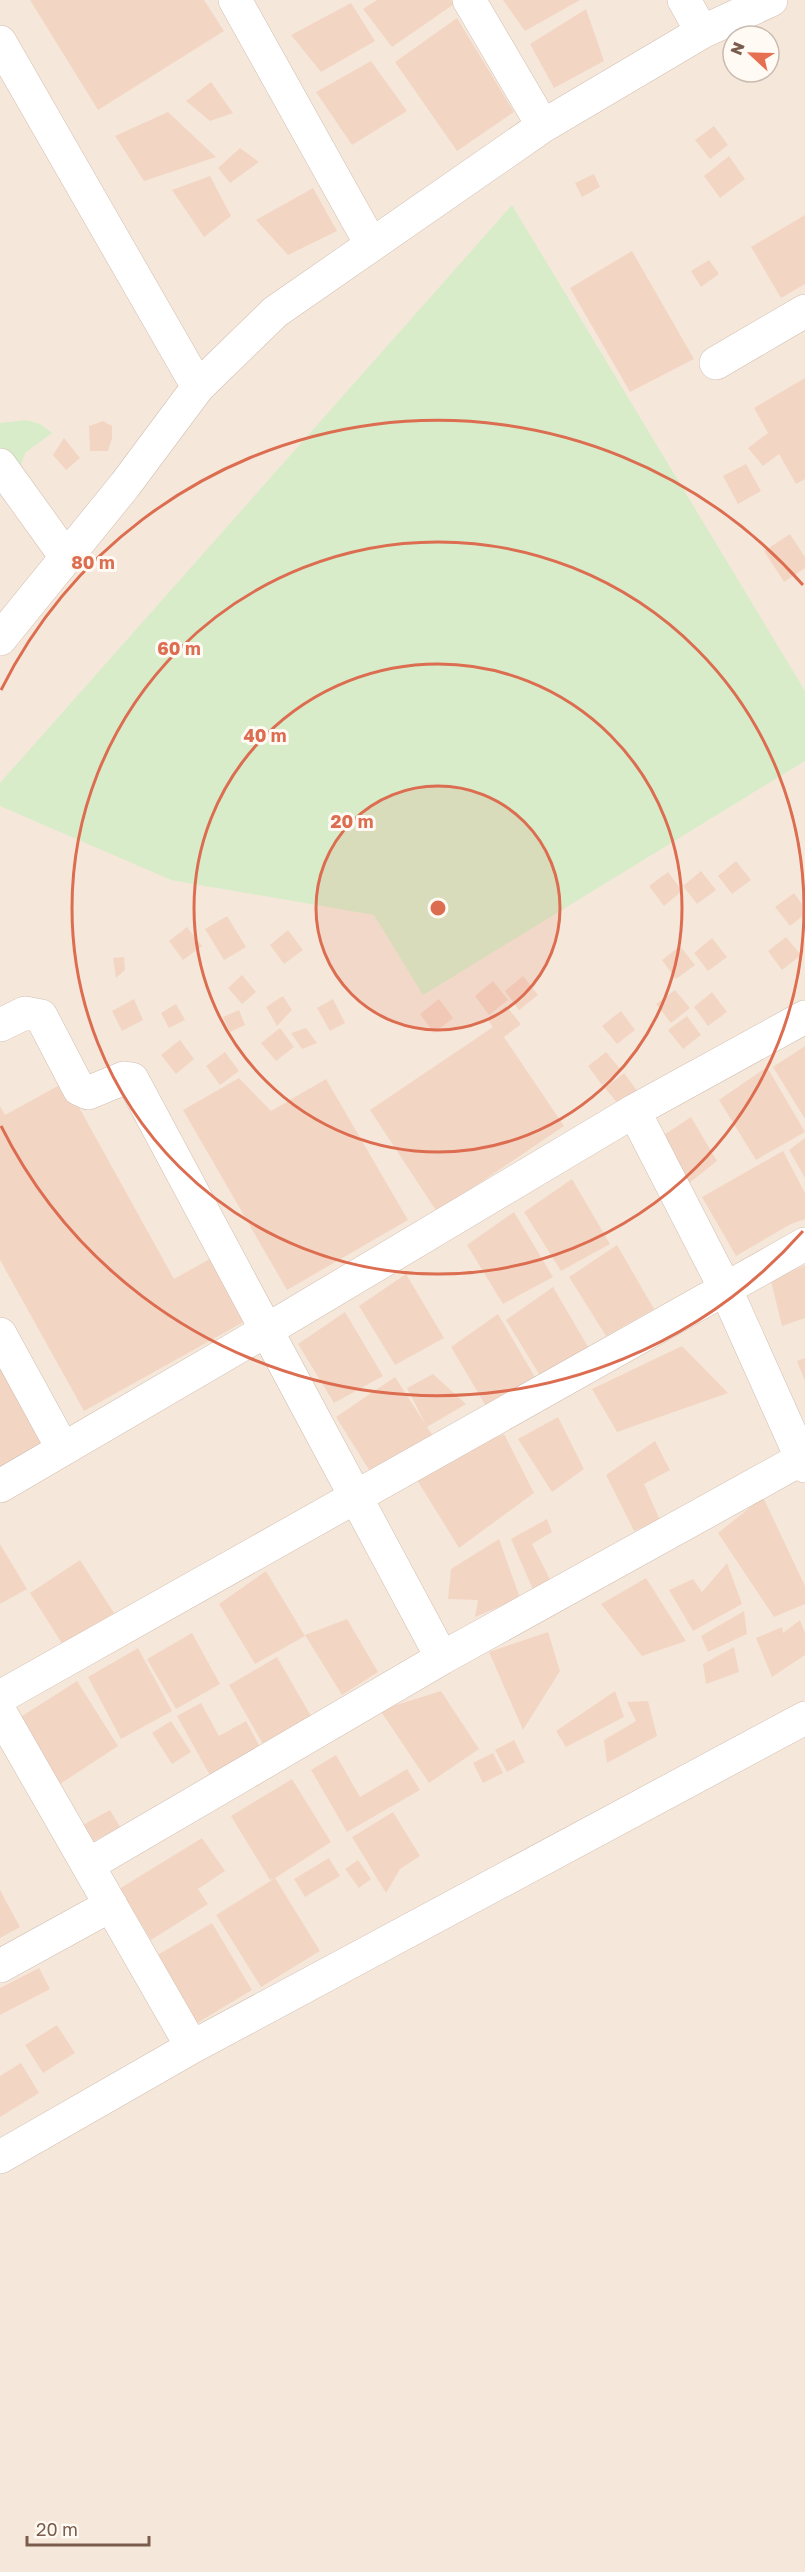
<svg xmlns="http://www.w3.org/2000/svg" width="805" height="2572" font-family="'Golos Text',sans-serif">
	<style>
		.residential { fill: #f5e8da; fill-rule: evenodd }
		.green { fill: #d8ecc9 }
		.building { fill: #f3d5c3 }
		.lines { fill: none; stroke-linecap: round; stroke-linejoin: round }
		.street-casing { stroke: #d1beb0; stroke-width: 34 }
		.street { stroke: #fff; stroke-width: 33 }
		.ring { fill: none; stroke: #dc6d51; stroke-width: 3 }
		.centre { fill: #dc6d51; stroke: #fffaf3; stroke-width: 3 }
		.ring-label { font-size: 18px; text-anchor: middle; font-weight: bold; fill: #dc6d51; stroke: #fffaf3; stroke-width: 6; stroke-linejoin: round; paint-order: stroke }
	</style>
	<rect width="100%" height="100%" fill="#fdf6ec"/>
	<path class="residential" d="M0,0H805V2572H0ZM733,36H769V72H733Z"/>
	<path class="green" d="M512,205L805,691V761L423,995L374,915L171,880L0,806V783Z
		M26,420L40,424L52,433L25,453L20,468L0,470V423Z"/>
	<path class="building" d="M30,0H204L224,31L98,110Z
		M377,0H455L457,2L392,47L363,9Z
		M503,0H580L525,31Z
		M351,3L375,41L321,72L291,35Z
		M586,9L604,61L554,88L530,44Z
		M457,18L514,112L457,151L395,62Z
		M371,61L407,111L352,145L316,92Z
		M211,82L233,113L210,121L186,101Z
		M168,112L216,157L144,181L115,136Z
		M714,126L728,145L710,159L695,140Z
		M240,148L259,162L230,183L218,168Z
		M729,156L745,179L720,198L704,176Z
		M594,174L600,187L582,197L575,183Z
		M210,176L231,216L204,237L172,190Z
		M313,188L337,231L288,255L256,220Z
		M805,215V284L781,298L751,247Z
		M632,251L694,359L630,392L570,288Z
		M709,260L719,274L701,287L691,271Z
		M805,378V479L796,484L779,454L763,466L748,448L768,433L754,408Z
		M103,421L112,426V438L108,451H90L89,426Z
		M64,438L80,458L66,470L53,455Z
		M746,464L761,491L738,504L723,476Z
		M790,534L805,557V568L784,582L764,551Z
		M736,861L751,880L732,894L718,876Z
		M701,871L716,890L697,904L683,886Z
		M668,872L682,891L664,906L649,886Z
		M794,893L805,908V914L790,926L775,907Z
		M227,916L246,947L224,960L205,929Z
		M187,927L202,946L183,960L169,941Z
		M288,930L303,950L284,964L270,945Z
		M786,937L801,955L782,970L768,951Z
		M712,938L727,957L708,971L694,953Z
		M680,946L695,965L676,979L662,960Z
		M124,957L125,970L116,978L113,958Z
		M242,975L256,992L242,1004L228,988Z
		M523,976L538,995L519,1010L505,991Z
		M493,981L508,1000L489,1015L475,996Z
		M675,990L690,1008L671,1023L656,1004Z
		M712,992L727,1012L708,1026L694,1007Z
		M283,996L292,1010L277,1026L266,1007Z
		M134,999L143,1020L122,1031L112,1011Z
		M333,999L345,1023L330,1031L317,1008Z
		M439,999L453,1018L434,1033L420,1014Z
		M176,1004L185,1020L169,1028L161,1013Z
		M506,1006L521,1024L504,1037L564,1126L437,1212L370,1110L493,1027L488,1020Z
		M239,1010L245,1025L230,1032L223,1017Z
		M621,1011L635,1030L617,1044L602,1026Z
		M687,1016L701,1035L683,1049L668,1030Z
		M280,1028L294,1047L276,1061L261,1043Z
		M306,1028L317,1043L302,1049L291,1033Z
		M180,1040L194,1059L176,1074L161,1055Z
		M805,1046V1119L773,1067Z
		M225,1052L239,1071L220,1085L206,1066Z
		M606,1052L621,1070L602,1085L588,1066Z
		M767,1067L805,1132L756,1160L719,1100Z
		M624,1073L638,1092L620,1106L605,1088Z
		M239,1078L271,1111L326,1079L408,1220L287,1290L183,1110Z
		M65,1082L174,1279L215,1256L249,1319L84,1411L0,1260V1106L5,1115Z
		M691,1117L717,1161L688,1184L658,1139Z
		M805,1138V1178L789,1150Z
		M783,1151L805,1193V1219L791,1224L736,1256L702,1197Z
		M572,1179L610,1244L561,1271L524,1212Z
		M514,1212L553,1277L503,1304L467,1245Z
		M617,1245L654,1309L606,1336L569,1277Z
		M805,1265V1318L782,1326L771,1281Z
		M406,1274L444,1338L395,1365L359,1306Z
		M553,1287L591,1352L542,1379L506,1320Z
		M345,1312L383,1376L334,1403L298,1344Z
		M498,1314L536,1379L486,1406L451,1347Z
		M682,1346L728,1393L617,1432L592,1389Z
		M805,1358V1381L797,1361Z
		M0,1364L43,1443L0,1467Z
		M433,1374L466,1404L427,1427L434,1437L373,1476L336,1417L395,1377L426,1425L407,1388Z
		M558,1417L584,1469L552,1492L518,1439Z
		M504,1434L534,1493L459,1548L414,1475Z
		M655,1441L670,1470L644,1484L660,1520L634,1531L606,1475Z
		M763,1497L805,1586V1604L774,1617L718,1533Z
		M547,1519L552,1532L532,1544L553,1585L535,1594L511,1539Z
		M499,1539L520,1598L475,1617L478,1600L448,1599L451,1569Z
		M0,1544L27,1589L0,1604Z
		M80,1560L114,1613L63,1645L30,1593Z
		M727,1563L742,1604L693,1631L669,1590L693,1579L702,1592Z
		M266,1571L305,1636L255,1664L219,1604Z
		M646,1578L686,1641L642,1656L601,1604Z
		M744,1611L747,1634L708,1652L701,1636Z
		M347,1619L378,1672L342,1695L305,1635Z
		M800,1620L805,1633V1655L772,1677L756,1638L782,1627L783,1633Z
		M548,1632L560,1671L523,1730L489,1652Z
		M192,1633L220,1684L176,1709L147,1659Z
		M734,1647L739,1672L706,1684L703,1664Z
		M138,1648L172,1711L121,1739L88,1677Z
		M277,1657L311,1716L263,1744L229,1685Z
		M77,1681L118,1746L60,1784L19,1718Z
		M441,1691L479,1749L429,1783L380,1710Z
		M615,1691L624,1717L566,1747L556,1731Z
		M648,1701L657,1736L607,1763L604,1740L636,1721L627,1702Z
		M201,1703L219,1736L246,1721L262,1751L212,1779L177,1716Z
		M171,1721L191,1752L172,1764L152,1733Z
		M514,1740L525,1762L507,1772L495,1750Z
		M493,1753L503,1773L483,1783L473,1763Z
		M336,1755L360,1797L407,1769L420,1790L347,1832L311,1770Z
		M292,1779L331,1842L275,1878L270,1880L231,1816Z
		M110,1810L120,1827L92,1842L83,1825Z
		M393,1812L420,1856L400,1869L386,1893L352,1837Z
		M202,1838L225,1871L198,1889L208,1904L151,1940L119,1889Z
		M329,1858L340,1876L305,1897L294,1879Z
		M358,1860L371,1879L359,1888L345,1869Z
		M275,1878L320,1951L261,1987L216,1915Z
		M0,1890L20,1927L0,1938Z
		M212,1923L252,1990L194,2025L154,1957Z
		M39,1968L50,1989L0,2015V1988Z
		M57,2025L75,2053L43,2073L25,2045Z
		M21,2063L39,2093L0,2117V2076Z"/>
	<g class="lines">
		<g class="street-casing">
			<path id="street" d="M235,0L371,244
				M469,0L543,126
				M684,0L702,32
				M0,42L198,387
				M716,363L805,311
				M0,465L66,557
				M0,639L125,485L198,387L275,312L543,126L702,32L771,0
				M0,1025L25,1013L41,1016L79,1089L88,1093L124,1078L132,1079L442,1658
				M634,1111L726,1290L805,1466
				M0,1334L63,1449
				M0,1486L267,1330L634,1111L805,1017
				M0,1697L805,1244
				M0,1712L192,2047
				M88,1865L442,1658L805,1457
				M0,1966L111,1905
				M0,2157L192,2047L805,1718"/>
		</g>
		<use href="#street" class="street"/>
	</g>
	<circle cx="438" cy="908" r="122" fill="#dc6d51" fill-opacity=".12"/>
	<g class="ring">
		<circle cx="438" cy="908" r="122"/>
		<circle cx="438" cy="908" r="244"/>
		<circle cx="438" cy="908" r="366"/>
		<path d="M803 1231A488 488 0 0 1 1 1126M1 690A488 488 0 0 1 803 585"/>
	</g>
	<circle cx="438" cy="908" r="9" class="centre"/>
	<g class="ring-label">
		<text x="93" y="569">80 m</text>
		<text x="179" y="655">60 m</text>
		<text x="265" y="742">40 m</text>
		<text x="352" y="828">20 m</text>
	</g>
	<g transform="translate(751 54) rotate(292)"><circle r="28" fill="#fffaf3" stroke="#cabbb1" stroke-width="1.5"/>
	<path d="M0-4.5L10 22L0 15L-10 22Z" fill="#e76f51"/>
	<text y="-9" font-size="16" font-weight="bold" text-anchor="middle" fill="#7a5c4d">N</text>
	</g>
	<path d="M27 2536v9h122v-9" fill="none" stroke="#7a5c4d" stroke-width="3"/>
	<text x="36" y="2536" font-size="18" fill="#7a5c4d" stroke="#fffaf3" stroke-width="4.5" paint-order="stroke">20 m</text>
</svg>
